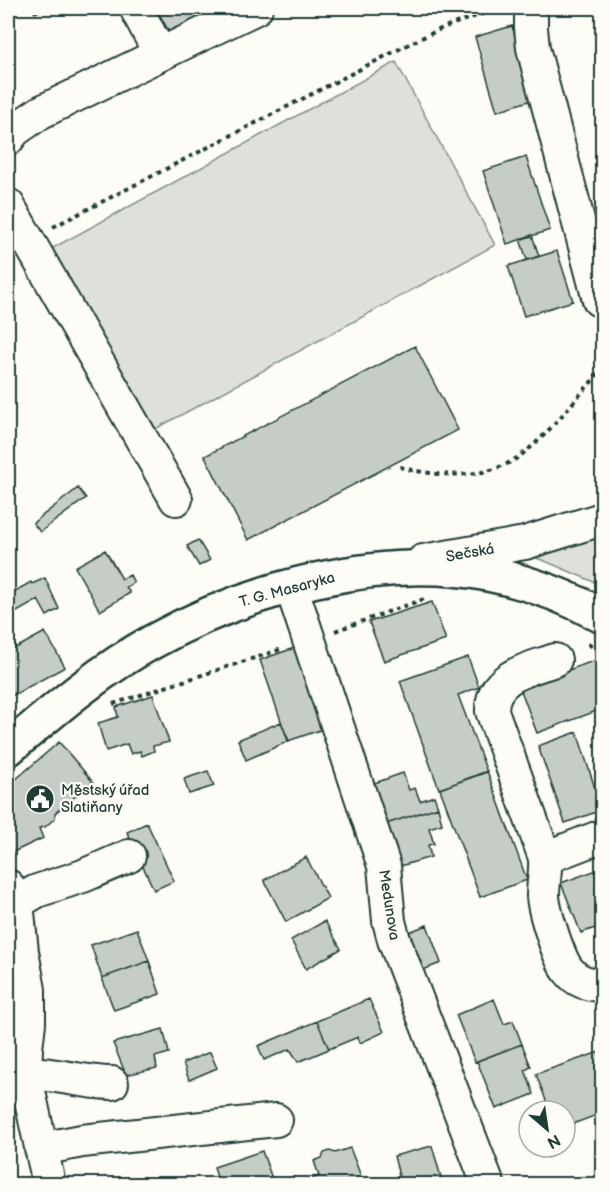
<svg xmlns="http://www.w3.org/2000/svg" width="610" height="1192" font-family="'Balsamiq Sans',sans-serif">
	<style>
		.green { fill: #dde0db; stroke: #7e8e88; stroke-width: 1.5 }
		.building { fill: #c6cdc7; stroke: #1f3d34; stroke-width: 1.5 }
		.lines { fill: none; stroke-linecap: round; stroke-linejoin: round }
		.minor-casing { stroke: #1f3d34; stroke-width: 36 }
		.major-casing { stroke: #1f3d34; stroke-width: 38 }
		.path { stroke: #1f3d34; stroke-width: 4; stroke-dasharray: 4.5 4.5; stroke-linecap: butt }
		.minor { stroke: #fdfcf7; stroke-width: 32 }
		.major { stroke: #fdfcf7; stroke-width: 33 }
		.labels { text-anchor: middle; dominant-baseline: central; stroke-width: 4.5; stroke-linejoin: round; paint-order: stroke }
		.street-label { font-size: 15px; fill: #1f3d34; stroke: #fdfcf7 }
		.poi-label { font-size: 15px; fill: #1f3d34; stroke: #fdfcf7; text-anchor: start }
	</style>
	<rect width="100%" height="100%" fill="#fdfcf7"/>
	<filter id="ink" filterUnits="userSpaceOnUse"><feTurbulence type="fractalNoise" baseFrequency=".0167" numOctaves="2"/><feDisplacementMap in="SourceGraphic" scale="12" xChannelSelector="R" yChannelSelector="G"/><feConvolveMatrix kernelMatrix="1 2 1 2 8 2 1 2 1" color-interpolation-filters="sRGB"/></filter>
	<g filter="url(#ink)">
		<path class="green" d="M396,62L495,245L148,433L49,250Z
			M602,527V561L594,582L545,561L518,552Z"/>
		<path class="building" d="M32,8H46L35,13Z
			M156,8H210L212,12L169,32Z
			M512,26L535,99L497,111L475,37Z
			M526,157L550,230L507,244L483,171Z
			M532,235L539,256L527,260L520,239Z
			M557,251L573,301L524,316L508,266Z
			M415,346L458,430L248,540L205,456Z
			M78,488L86,498L40,532L33,523Z
			M198,540L210,560L199,566L187,546Z
			M105,550L122,579L130,575L134,583L126,587L130,593L100,611L75,567Z
			M45,578L59,609L47,616L38,600L8,617V595L31,582L32,584Z
			M432,602L446,640L384,661L369,622Z
			M45,632L65,667L8,698V646L13,643L16,648Z
			M297,647L326,728L288,741L260,660Z
			M468,657L479,687L458,695L487,772L439,789L400,681Z
			M593,661L602,667V709L537,733L520,688Z
			M153,695L169,742L153,746L154,751L142,756L140,751L131,754L127,744L106,751L98,723L118,717L116,707Z
			M281,722L289,741L246,760L238,740Z
			M577,732L602,810L565,823L538,746Z
			M59,742L93,782L55,813V818L45,827L39,828L43,838L9,854L8,786Z
			M208,771L214,786L189,794L184,779Z
			M487,771L527,880L480,897L440,789Z
			M403,773L409,790L415,788L420,801L434,796L438,807L383,825L369,785Z
			M438,807L442,824L429,828L434,844L428,845L431,857L397,867L383,825Z
			M147,823L174,881L154,890L127,832Z
			M306,857L328,898L286,922L264,880Z
			M602,868V931L597,933L595,928L581,933L561,883Z
			M325,921L341,949L306,969L291,940Z
			M427,925L441,963L423,970L409,932Z
			M137,929L149,961L102,978L91,945Z
			M149,961L160,994L114,1010L102,978Z
			M369,999L384,1032L360,1043L358,1037L329,1049L317,1021Z
			M494,999L504,1024L513,1021L522,1044L475,1062L456,1015Z
			M317,1021L329,1049L298,1062L290,1049L264,1060L258,1046Z
			M163,1029L169,1053L155,1057L157,1068L126,1075L113,1043Z
			M522,1044L531,1067L525,1070L534,1094L496,1109L477,1061Z
			M602,1051V1113L565,1127V1111H550L536,1074Z
			M210,1052L217,1068L189,1080L183,1063Z
			M432,1146L443,1184H401L394,1156Z
			M350,1148L364,1184H315L313,1178L319,1176L314,1161L322,1158L324,1153L330,1151L335,1153Z
			M262,1151L274,1184H219L214,1167Z"/>
		<g class="lines">
			<g class="minor-casing">
				<path id="minor" d="M136,8L160,54
					M531,8V28L533,48L599,300
					M8,139L15,130L41,112L256,8
					M8,205L176,499
					M423,561L525,543L602,519
					M291,586L384,866L389,921L394,940L488,1184
					M555,660C529,669 491,676 492,711L545,858L602,836
					M545,858C546,871 543,883 543,896C544,911 559,960 569,971C577,982 590,985 602,985
					M8,886L18,912L22,952L29,990V1023L26,1049L25,1073L49,1184
					M16,903L37,891L83,876L129,856
					M25,1073C55,1073 83,1083 112,1083
					M41,1149L82,1141L276,1120"/>
			</g>
			<g class="major-casing">
				<path id="major" d="M8,749C54,710 100,670 154,641C248,589 380,553 488,574C529,582 566,596 602,616"/>
			</g>
			<path class="path" d="M53,227L415,41L445,27L499,8
				M400,467C436,477 485,480 517,458C545,439 566,409 589,385L597,375L602,356
				M335,631L424,599
				M588,644L602,653
				M113,704L282,649"/>
			<use href="#minor" class="minor"/>
			<use href="#major" class="major"/>
		</g>
	</g>
	<defs>
		<g id="civic-disc" transform="scale(1.5)"><circle r="9.5" fill="#1f3d34" stroke="#fdfcf7"/><path d="M-.6-6.5H3V-4.5H.6V-3L4-1V1h2V6H-6V1h2V-1L-.6-3ZM-1.2 2.5V6h2.4V2.5Z" fill="#fff"/></g>
	</defs>
	<g fill-rule="evenodd">
		<use href="#civic-disc" x="40" y="799"/>
	</g>
	<g class="labels">
		<g class="street-label">
			<text transform="translate(470 553) rotate(-10)">Sečská</text>
			<text transform="translate(287 590) rotate(-15)">T. G. Masaryka</text>
			<text transform="translate(389 905) rotate(81)">Medunova</text>
		</g>
		<g class="poi-label">
			<text x="61" y="790">Městský úřad<tspan x="61" dy="17">Slatiňany</tspan></text>
		</g>
	</g>
	<rect width="610" height="1192" fill="none" stroke="#fdfcf7" stroke-width="30"/>
	<rect x="15" y="15" width="580" height="1162" fill="none" stroke="#1f3d34" stroke-width="2" filter="url(#ink)"/>
	<g transform="translate(547 1129) rotate(151)"><circle r="28" fill="#fdfcf7" stroke="#a4b0a9" stroke-width="1.5"/>
	<path d="M0-4.5L10 22L0 15L-10 22Z" fill="#1f3d34"/>
	<text y="-9" font-size="16" font-weight="bold" text-anchor="middle" fill="#1f3d34">N</text>
	</g>
</svg>
